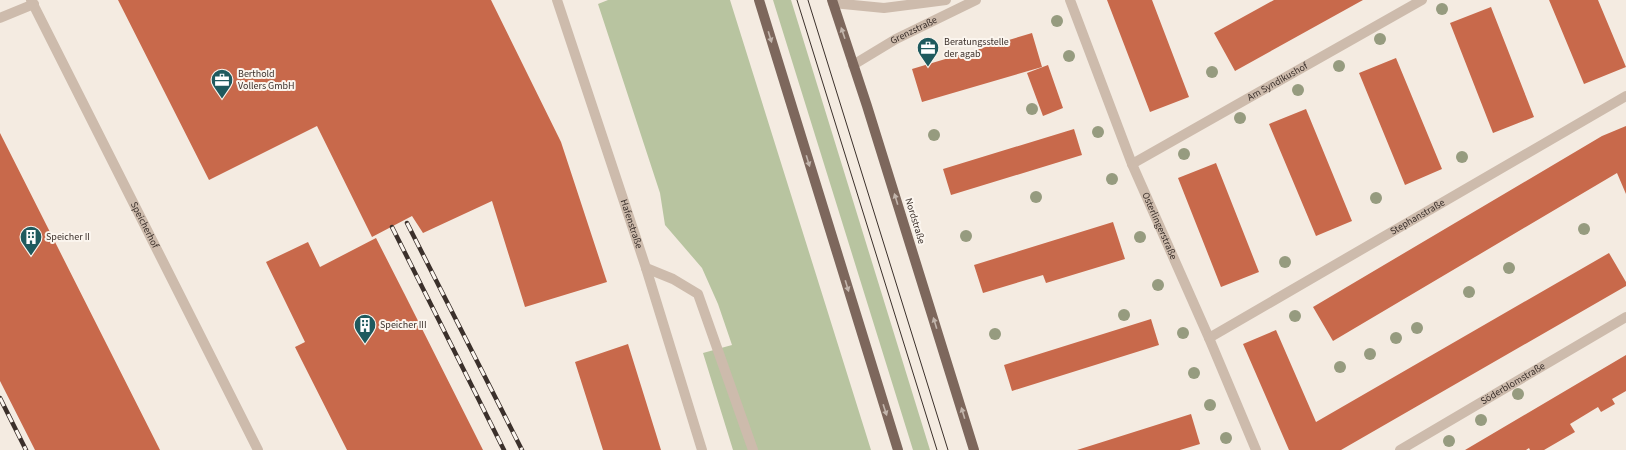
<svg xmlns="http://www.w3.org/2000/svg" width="1626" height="450" font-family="'Source Sans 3',sans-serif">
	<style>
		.green { fill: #b8c4a0 }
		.building { fill: #c8694b }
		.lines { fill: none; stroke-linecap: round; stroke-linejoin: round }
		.minor { stroke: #cdbbac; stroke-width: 10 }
		.major { stroke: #7d675c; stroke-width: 10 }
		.tram { stroke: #3b302b; stroke-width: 1 }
		.rail-casing { stroke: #3b302b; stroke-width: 4.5 }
		.rail { stroke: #fbf5ee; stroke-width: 3; stroke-dasharray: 9; stroke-linecap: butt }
		.tree { fill: #969b7f }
		.oneway { fill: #c2b5ac }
		.labels { text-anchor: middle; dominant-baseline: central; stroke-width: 4; stroke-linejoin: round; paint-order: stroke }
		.street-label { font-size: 10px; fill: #3b302b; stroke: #fbf5ee }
		.poi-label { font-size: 10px; fill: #3b302b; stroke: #fbf5ee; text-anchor: start }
	</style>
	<rect width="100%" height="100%" fill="#f4ebe1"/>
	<path class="green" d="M608,0H730L871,450H733L703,353L732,345L718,304L702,268L665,225L660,193L598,4Z
		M773,0H791L930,450H913Z"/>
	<path class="building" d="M118,0H491L561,142L607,282L525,307L492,201L423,233L412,216L372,237L317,126L209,180Z
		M1107,0H1152L1189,97L1150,112Z
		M1274,0H1363L1235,71L1214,33Z
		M1549,0H1598L1626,67L1584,84Z
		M1491,7L1534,117L1493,133L1450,23Z
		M1032,33L1042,67L922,102L912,69Z
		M1396,58L1442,169L1405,185L1359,73Z
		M1048,65L1063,108L1043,116L1027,73Z
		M1306,109L1352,221L1316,236L1269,124Z
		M1626,126V194L1617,173L1333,341L1313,307L1602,136Z
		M1074,129L1082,155L951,195L943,169Z
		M0,133L160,450H35L0,381Z
		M1216,163L1259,272L1221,287L1178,178Z
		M1113,222L1125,259L1046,283L1043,275L983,293L974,265Z
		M376,238L404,293L483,450H347L302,361L295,347L305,342L266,262L308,242L320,267Z
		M1609,253L1626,282V286L1341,450H1289L1243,344L1276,330L1316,422Z
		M1151,319L1159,345L1012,391L1004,365Z
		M628,344L661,450H603L575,362Z
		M1626,355V391L1612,399L1615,404L1601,412L1598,407L1570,424L1575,432L1544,450H1530L1529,448L1526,450H1465Z
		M1191,414L1200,444L1180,450H1077Z"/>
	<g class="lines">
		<g class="minor">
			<path id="s1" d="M31,0L258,450"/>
			<path id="s2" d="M557,0L646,268L702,450"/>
			<path id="s3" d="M1070,0L1132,164L1209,338L1256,450"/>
			<path d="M833,3L884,8L946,0"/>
			<path d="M0,18L34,4"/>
			<path id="s4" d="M853,65L896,39L976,0"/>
			<path id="s5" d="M1132,164L1422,0"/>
			<path d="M646,268L673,279L698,294L753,450"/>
			<path id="s6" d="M1209,338L1626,96"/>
			<path id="s7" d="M1400,450L1626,317"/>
		</g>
		<path class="major" d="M759,0L898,450
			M832,0L867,106L974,450"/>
		<path class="tram" d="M797,0L937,450
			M808,0L948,450"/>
		<g class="rail-casing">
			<path id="rail" d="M407,223L522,450
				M392,227L504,450
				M0,398L26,450"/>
		</g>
		<use href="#rail" class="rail"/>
	</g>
	<g class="tree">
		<circle cx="1442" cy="9" r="6"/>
		<circle cx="1057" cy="21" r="6"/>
		<circle cx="1380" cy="39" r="6"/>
		<circle cx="1069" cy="56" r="6"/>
		<circle cx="1339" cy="66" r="6"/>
		<circle cx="1212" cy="72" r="6"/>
		<circle cx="1298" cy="90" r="6"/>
		<circle cx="1032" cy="109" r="6"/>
		<circle cx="1240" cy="118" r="6"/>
		<circle cx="1098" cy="132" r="6"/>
		<circle cx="934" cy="135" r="6"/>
		<circle cx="1184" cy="154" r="6"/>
		<circle cx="1462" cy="157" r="6"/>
		<circle cx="1112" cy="179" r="6"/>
		<circle cx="1036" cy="197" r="6"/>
		<circle cx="1376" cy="198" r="6"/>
		<circle cx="1584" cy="229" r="6"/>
		<circle cx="966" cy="236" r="6"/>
		<circle cx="1140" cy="237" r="6"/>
		<circle cx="1285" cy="262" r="6"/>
		<circle cx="1509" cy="268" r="6"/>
		<circle cx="1158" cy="285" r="6"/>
		<circle cx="1469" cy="292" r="6"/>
		<circle cx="1124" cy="315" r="6"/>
		<circle cx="1295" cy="316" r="6"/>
		<circle cx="1417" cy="328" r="6"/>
		<circle cx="1183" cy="333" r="6"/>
		<circle cx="995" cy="334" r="6"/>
		<circle cx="1396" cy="338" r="6"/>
		<circle cx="1370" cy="354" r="6"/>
		<circle cx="1340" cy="367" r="6"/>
		<circle cx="1194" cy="373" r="6"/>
		<circle cx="1518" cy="394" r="6"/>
		<circle cx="1210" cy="405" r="6"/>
		<circle cx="1481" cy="420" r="6"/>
		<circle cx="1226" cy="438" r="6"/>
		<circle cx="1449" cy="441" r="6"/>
	</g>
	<defs><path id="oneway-solid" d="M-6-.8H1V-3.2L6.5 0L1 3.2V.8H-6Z"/></defs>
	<g class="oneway">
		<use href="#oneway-solid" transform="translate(843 33) rotate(-109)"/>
		<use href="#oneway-solid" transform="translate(770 37) rotate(73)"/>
		<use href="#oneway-solid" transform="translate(808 161) rotate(73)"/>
		<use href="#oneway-solid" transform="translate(896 199) rotate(-107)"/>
		<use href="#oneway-solid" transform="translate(847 286) rotate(73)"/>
		<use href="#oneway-solid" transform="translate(935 323) rotate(-107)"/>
		<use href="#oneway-solid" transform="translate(885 410) rotate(72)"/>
		<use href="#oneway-solid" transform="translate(963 413) rotate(-107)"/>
	</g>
	<defs>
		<g id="office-pin" transform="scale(1.15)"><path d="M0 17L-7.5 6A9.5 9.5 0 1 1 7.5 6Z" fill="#1f5a5e" stroke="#fbf5ee"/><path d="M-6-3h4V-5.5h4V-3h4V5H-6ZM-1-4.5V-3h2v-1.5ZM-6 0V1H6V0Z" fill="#fff"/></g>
		<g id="building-pin" transform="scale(1.15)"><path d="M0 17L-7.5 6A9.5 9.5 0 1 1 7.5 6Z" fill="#1f5a5e" stroke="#fbf5ee"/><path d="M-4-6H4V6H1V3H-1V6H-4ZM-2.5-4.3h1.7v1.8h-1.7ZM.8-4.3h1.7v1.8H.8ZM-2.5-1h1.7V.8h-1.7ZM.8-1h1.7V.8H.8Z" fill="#fff"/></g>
	</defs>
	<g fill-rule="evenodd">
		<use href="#office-pin" x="928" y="48"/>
		<use href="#office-pin" x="222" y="80"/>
		<use href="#building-pin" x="31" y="237"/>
		<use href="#building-pin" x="365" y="325"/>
	</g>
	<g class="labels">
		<g class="street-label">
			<text stroke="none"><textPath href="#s4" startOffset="70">Grenzstraße</textPath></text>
			<text stroke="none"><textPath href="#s5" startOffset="167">Am Syndikushof</textPath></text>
			<text stroke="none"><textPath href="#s6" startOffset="241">Stephanstraße</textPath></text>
			<text transform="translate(915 221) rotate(73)">Nordstraße</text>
			<text stroke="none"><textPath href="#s2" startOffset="236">Hafenstraße</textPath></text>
			<text stroke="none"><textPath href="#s1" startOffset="252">Speicherhof</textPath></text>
			<text stroke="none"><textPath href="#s3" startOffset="243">Osterlingerstraße</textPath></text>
			<text stroke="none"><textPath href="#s7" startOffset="131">Söderblomstraße</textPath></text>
		</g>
		<g class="poi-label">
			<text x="944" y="42">Beratungsstelle<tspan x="944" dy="12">der agab</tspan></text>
			<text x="238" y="74">Berthold<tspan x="238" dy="12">Vollers GmbH</tspan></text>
			<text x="46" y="237">Speicher II</text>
			<text x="380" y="325">Speicher III</text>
		</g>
	</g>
</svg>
